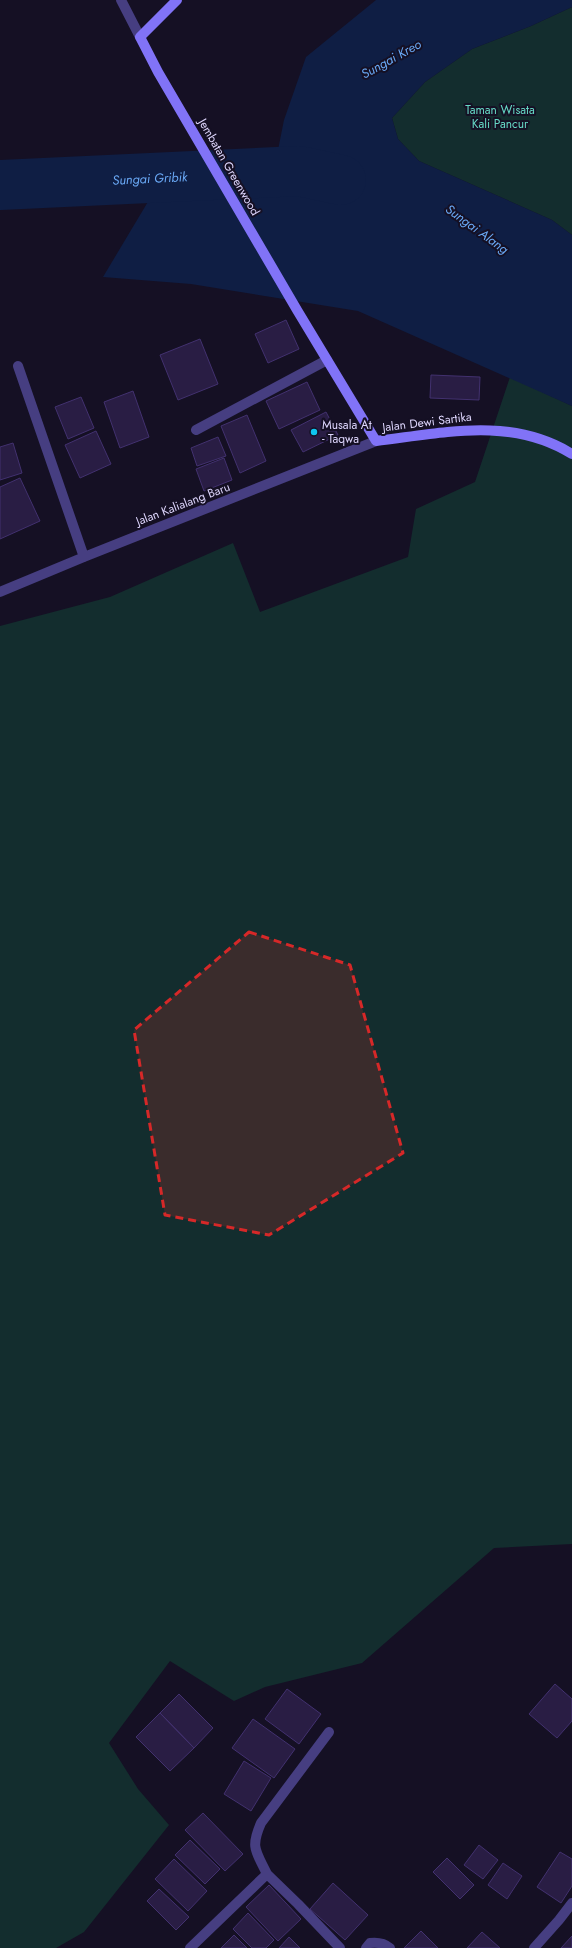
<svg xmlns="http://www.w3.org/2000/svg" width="572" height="1948" font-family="Jost,sans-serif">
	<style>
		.green { fill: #132d2e }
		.water { fill: #0f1e44 }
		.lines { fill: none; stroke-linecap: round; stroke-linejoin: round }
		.river { stroke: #0f1e44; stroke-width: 50 }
		.building { fill: #291d44; stroke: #42316f }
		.street { stroke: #463e81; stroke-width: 10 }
		.secondary { stroke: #8173f7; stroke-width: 10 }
		.marked { fill: #d62828; fill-opacity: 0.2; stroke: #d62828; stroke-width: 3; stroke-dasharray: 8 5; stroke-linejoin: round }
		.poi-dot { fill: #0ec6f1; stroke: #151024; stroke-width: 1.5 }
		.labels { text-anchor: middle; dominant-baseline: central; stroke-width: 4; stroke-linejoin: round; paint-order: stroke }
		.park-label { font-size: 12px; fill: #66d9c6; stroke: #151024 }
		.street-label { font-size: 12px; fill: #ded6fd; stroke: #151024 }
		.poi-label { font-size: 12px; fill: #ded6fd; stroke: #151024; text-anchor: start }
		.water-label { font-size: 13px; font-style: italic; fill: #6aa9f6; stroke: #151024 }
	</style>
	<rect width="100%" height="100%" fill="#151024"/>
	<path class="green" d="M572,7V235L552,220L419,161L398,139L392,118L425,82L472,49L531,26Z
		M510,377L572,406V1544L494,1548L362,1663L265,1687L234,1701L170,1661L109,1743L138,1789L169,1825L84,1932L56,1948H0V626L110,597L233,543L260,612L408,557L416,509L475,482Z"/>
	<path class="water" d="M376,0H572V7L531,26L472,49L425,82L392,118L398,139L419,161L552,220L572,235V406L358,311L191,284L103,277L155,190L271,185L284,120L306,57Z"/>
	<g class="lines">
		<path class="river" id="s1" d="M0,185L299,171L341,180"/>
	</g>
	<path class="building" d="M286,320L299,349L268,363L255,334Z
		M200,339L218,384L178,400L160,355Z
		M431,375L480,377L479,400L430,398Z
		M307,382L320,410L279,429L266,401Z
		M133,391L149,437L120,448L104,402Z
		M81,397L94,428L68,439L55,407Z
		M326,412L338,435L303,452L291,430Z
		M247,415L266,461L240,473L221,426Z
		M96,431L111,464L80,478L65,445Z
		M218,437L226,456L197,466L191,448Z
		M13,443L22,473L0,480V447Z
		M224,458L232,480L204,491L196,469Z
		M20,478L40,521L0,539V487Z
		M555,1684L572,1699V1721L557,1738L529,1714Z
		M287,1689L321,1714L299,1744L265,1719Z
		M179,1694L213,1728L194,1748L160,1713Z
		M160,1713L194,1748L170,1771L136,1737Z
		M253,1719L295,1749L274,1778L232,1748Z
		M244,1761L271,1778L251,1811L224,1794Z
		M203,1813L243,1854L225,1871L185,1830Z
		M190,1840L220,1869L205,1884L175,1855Z
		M479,1845L498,1860L483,1879L464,1865Z
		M560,1852L572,1859V1886L561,1903L537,1887Z
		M447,1858L474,1885L460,1899L433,1872Z
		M174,1859L207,1891L188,1911L155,1879Z
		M503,1863L522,1876L507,1899L488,1885Z
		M333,1883L368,1915L345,1940L310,1909Z
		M269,1885L301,1919L278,1941L246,1907Z
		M159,1889L189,1917L176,1930L147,1901Z
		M248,1913L274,1940L266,1948H252L233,1929Z
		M421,1931L438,1948H404Z
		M482,1932L500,1948H467Z
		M234,1935L247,1948H221Z
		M572,1936V1948H561Z
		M289,1937L300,1948H279Z"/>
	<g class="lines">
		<path class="street" d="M121,0L140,37
			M18,366L84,557
			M196,430L327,360
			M0,592L84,557L376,441
			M267,1874C256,1851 250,1848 261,1823L329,1732
			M190,1948L267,1874L298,1904L340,1948
			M366,1948L370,1943C378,1942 384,1943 390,1948
			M534,1948L559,1920L572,1903"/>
		<path class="secondary" d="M177,0L140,37L158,72L297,310L376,441C443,433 511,416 572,454"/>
	</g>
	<path class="marked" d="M249,932L350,965L403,1153L269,1235L165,1215L134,1030Z"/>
	<circle class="poi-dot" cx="314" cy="432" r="4"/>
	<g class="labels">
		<g class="park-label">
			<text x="500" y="110">Taman Wisata<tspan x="500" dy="14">Kali Pancur</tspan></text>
		</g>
		<g class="street-label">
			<text transform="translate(229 167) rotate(60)">Jembatan Greenwood</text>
			<text transform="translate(427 422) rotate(-7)">Jalan Dewi Sartika</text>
			<text transform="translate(183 504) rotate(-21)">Jalan Kalialang Baru</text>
		</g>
		<g class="poi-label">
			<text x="322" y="425">Musala At<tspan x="322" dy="14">- Taqwa</tspan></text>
		</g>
		<g class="water-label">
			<text transform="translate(391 59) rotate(-29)">Sungai Kreo</text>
			<text stroke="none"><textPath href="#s1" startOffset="150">Sungai Gribik</textPath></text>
			<text transform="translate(477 229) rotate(36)">Sungai Alang</text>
		</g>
	</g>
</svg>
